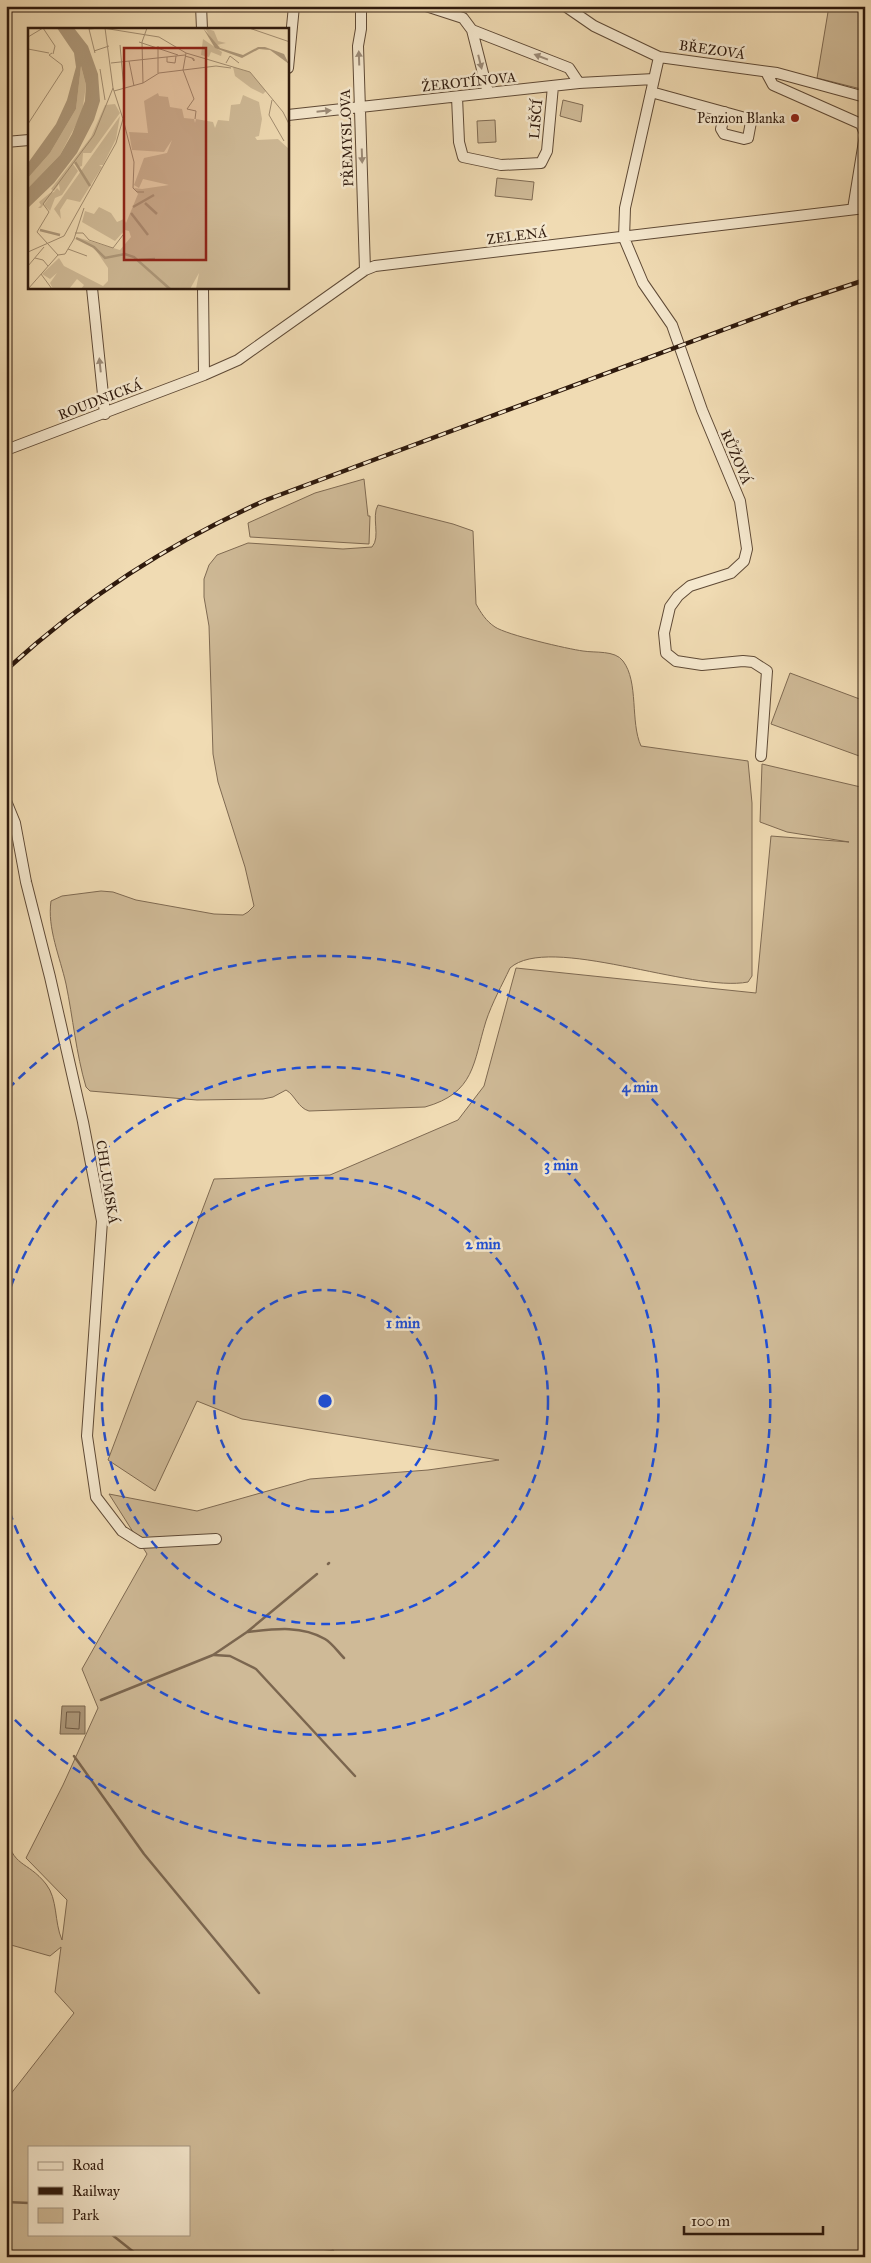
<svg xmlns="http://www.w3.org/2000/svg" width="871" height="2263" font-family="'IM FELL Great Primer',serif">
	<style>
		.green { fill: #cfba97; stroke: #7f6a52; fill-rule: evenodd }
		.water { fill: #ae997b; stroke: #7b664f }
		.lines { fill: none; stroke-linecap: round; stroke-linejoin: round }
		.shore { stroke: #6e5a44; stroke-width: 1 }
		.stream { stroke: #7b664f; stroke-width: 2.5 }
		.minor-casing { stroke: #5f4a36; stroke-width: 12 }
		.minor { stroke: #f5e8ce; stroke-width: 10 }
		.rail-casing { stroke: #2f1a0d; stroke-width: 4.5 }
		.rail { stroke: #f5e8ce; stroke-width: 2.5; stroke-dasharray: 8; stroke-linecap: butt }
		.oneway { fill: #9c8b77 }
		.ring { fill: none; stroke: #1d4ed8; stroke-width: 2.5; stroke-dasharray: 9 6 }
		.poi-dot { fill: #8f2418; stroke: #f5e8ce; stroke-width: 2 }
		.labels { text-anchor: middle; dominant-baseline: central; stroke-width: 5; stroke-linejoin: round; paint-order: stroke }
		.street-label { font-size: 14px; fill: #2f1a0d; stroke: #f5e8ce }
		.poi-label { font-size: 14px; fill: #2f1a0d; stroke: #f5e8ce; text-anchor: end }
		.inset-river { fill: none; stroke: #ae997b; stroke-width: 2.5 }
		.inset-road { fill: none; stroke: #a38e71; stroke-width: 1 }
		.view { fill: #8f2418; fill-opacity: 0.15; stroke: #8f2418; stroke-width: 2.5 }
		.inset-edge { fill: none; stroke: #2f1a0d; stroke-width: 2.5 }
		.centre { fill: #1d4ed8; stroke: #f5e8ce; stroke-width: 2.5 }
		.ring-label { font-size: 15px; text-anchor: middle; font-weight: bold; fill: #1d4ed8; stroke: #f5e8ce; stroke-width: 5; stroke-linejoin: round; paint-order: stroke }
	</style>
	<rect width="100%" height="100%" fill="#f0dbb3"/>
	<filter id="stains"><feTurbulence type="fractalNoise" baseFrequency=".004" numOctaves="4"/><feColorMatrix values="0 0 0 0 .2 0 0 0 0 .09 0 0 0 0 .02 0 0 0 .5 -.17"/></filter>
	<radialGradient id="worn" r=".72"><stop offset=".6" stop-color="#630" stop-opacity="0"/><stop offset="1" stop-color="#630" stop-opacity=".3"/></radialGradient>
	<path class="green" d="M829,6H865V90L817,78Z
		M563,100L583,105L581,122L560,116Z
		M495,120L496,142L478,143L477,121Z
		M497,178L534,182L532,200L495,196Z
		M364,479L368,516H370L369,544L250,537L248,523L315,493Z
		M378,505L453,524L473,531L476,604C481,613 486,621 495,627C507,635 568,649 583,651C595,653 615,650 623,661C639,682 630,722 641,746L748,761L752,803V976L748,982C692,993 549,933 510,968C502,985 492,1003 486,1021C473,1063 475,1093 425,1107L309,1111C298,1108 295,1095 286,1090L273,1097L263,1099L197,1100L90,1091L86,1087C76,1053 73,1018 66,984C60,957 47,928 51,901L62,896L101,891L113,892L136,900L214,914L243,915L248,912L254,906L245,867L218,782L213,754L209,626L204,597V579L209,565L217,555L248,543L343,549L372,547C381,537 371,517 378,505Z
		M790,673L865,701V749L862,757L771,724Z
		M762,764L865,788V2257H6V2100L74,2013L55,1992L61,1947L50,1956L11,1945L6,1949V1833C12,1868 27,1860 46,1884C58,1899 54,1922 62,1940L67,1900L26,1858L63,1785L98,1708L82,1669L147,1554L109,1494L197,1511L310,1479L428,1470L499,1460L242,1419L197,1401L155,1491L108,1460L214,1179L330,1175L458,1120L484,1086L516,968L756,993L771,836L849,842L787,832L760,822ZM29,2147H189V2234H29Z"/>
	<path class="water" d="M62,1706H85V1734H60Z"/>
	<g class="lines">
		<path class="shore" d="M67,1712H80L79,1729L66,1728Z"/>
		<path class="stream" d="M328,1564L329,1563
			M248,1632C274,1629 301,1625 325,1639C332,1643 338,1652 344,1658
			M214,1655L230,1656L256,1669L355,1776
			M101,1700L213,1655L247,1632L317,1574
			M74,1756L144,1854L259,1993
			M6,2202L29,2203
			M111,2234L140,2257
			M290,2257L333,2251"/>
		<g class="minor-casing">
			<path id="minor" d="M201,6L202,29
				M361,6V29L358,46L365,270
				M426,6L463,18L472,30L569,68L579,83
				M565,6L594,26L659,57L777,73L865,97
				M472,30L488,93
				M659,57L625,208L624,238L643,283L672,325L702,410L740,501L747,549L744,561L731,573L690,586L678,596L670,607L664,633L666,653L676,661L702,665L743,661L753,662L767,671L761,756
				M288,68L294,6
				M766,72L773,85L861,124L865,134
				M651,92L749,119L751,122L748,138L744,139L724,134L721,129L725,112
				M457,97L459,142L463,157L501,165L541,163L547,151L553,86
				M288,115L579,83L654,79
				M6,142L29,140
				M853,209L865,135
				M92,288L105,414
				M203,288L204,375
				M6,450L204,375L238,360L365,270L375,266L865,208
				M6,801L15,823L26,882L50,977L83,1122L102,1221L87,1436L96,1497L122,1531L141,1543L216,1539"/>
		</g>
		<use href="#minor" class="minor"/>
		<g class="rail-casing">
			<path id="rail" d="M6,670C87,596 166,545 266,500L798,302L865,280"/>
		</g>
		<use href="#rail" class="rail"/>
	</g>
	<defs><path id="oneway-solid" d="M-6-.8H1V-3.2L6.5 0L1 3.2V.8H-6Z" transform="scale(1.25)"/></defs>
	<g class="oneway">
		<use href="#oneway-solid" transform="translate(541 57) rotate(-159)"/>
		<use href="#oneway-solid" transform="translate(359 58) rotate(-92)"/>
		<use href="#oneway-solid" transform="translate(480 62) rotate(76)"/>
		<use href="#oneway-solid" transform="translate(324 111) rotate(-6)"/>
		<use href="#oneway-solid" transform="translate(362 156) rotate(88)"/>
		<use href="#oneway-solid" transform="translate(100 365) rotate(-96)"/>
	</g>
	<g class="ring">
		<circle cx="325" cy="1401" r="111"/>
		<circle cx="325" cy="1401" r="223"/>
		<path d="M6 1301A334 334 0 1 1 6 1501"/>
		<path d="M8 1089A445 445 0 1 1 8 1713"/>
	</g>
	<circle class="poi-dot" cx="795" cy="118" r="5"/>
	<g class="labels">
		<g class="street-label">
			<text transform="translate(712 50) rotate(8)">BŘEZOVÁ</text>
			<text transform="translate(469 82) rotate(-6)">ŽEROTÍNOVA</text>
			<text transform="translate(536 119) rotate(-85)">LIŠČÍ</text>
			<text transform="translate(347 138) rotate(-92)">PŘEMYSLOVA</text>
			<text transform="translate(517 236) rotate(-7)">ZELENÁ</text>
			<text transform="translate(100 400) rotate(-21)">ROUDNICKÁ</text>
			<text transform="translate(736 457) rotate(67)">RŮŽOVÁ</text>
			<text transform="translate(107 1182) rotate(81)">CHLUMSKÁ</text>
		</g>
		<g class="poi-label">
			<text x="785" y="118">Penzion Blanka</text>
		</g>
	</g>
	<g transform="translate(28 28)">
		<rect width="261" height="261" fill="#f0dbb3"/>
		<path d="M177,0L186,3L190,13L198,15L189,17L198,21L186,16ZM175,11L194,24L193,28L183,24L181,29L173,27ZM53,38L58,57L54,85L32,127L0,160V150L22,125L48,81ZM205,39L222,44L238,63L235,66L223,60L207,48ZM130,65L131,68L140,69L142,79L154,81L156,90L166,91L167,95L168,91L185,94L187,100L190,92L201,93L203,77L212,76L215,67L231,74L234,91L231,108L227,109L229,112L250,111L261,121V261H168L171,245L162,261H53L56,257L49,251L41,261H25L22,255L29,245L22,251L14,246L31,230L36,238L75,258L80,253V240L67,221L48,209L92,222L103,209L101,203L97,202L87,213L54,194L57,183L66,186L71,179L83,185L89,194L96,191L98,195L110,166L106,160L114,161L141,157L115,151L111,160L106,157L116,130L139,125L144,112L136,124L104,122L101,104L120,105L116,73ZM87,76L92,85L63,125H55L54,138L51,139L47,133L45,136L50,143L34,167L27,170L22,183L16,177L23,167L13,180H10L13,177L11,174L22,165L26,164L29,160L32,163L31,156L26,163L23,161L63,109L77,77ZM92,88L88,111L75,137H71L74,139L52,174L39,171L32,182L33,191L26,181Z" fill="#cfba97"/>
		<path d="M29,0H46L60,18L70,46L72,73L66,92L49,125L26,155L0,180V160L32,127L44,106L57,73L58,57L53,38L48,81L22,125L0,150V135L28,96L39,72L48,39L46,25ZM175,0L192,20L215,27L230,19H237L256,26L261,36L242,22L231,21L214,30L187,20Z" fill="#ae997b"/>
		<path class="inset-river" d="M47,134L62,158M0,169L40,125L61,85L62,46L56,29L37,0M117,175L129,186M105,179L126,167M103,185L120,207M12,202L32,207M48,210L66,219L77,230L97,226L106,229L142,261M111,232L127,231"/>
		<path class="inset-road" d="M15,0L27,18L25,26M75,0L131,9L158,25L222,44L255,84L262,98M221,0L262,14M0,9L15,0M111,14L150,27M92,17L96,62M130,18V45M0,21L21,25M66,23L81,18M67,25L61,1L72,0M158,25L155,42L166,71L159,81L168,83L167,91M157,28L164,30L166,31V33L164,30M139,29V34L147,35L148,28M101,33L106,58M83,35L157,27M198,35L202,28L211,35M72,41L77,72M115,55L114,14L119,0M86,63L115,55L131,45L188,38L203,40M244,72L241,87L256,113M95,91L106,134L105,160L109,164H116M0,96L35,42L34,37L21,27L24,25M47,205H55L61,212L85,220L95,207M40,221L59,228M0,224L36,208L88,115L95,91L85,60L77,0M30,227L9,204L21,184L15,176L66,107L85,60M30,227L37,226L46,211L56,180M7,230L15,232L20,238M0,238L16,219M13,246L24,261M0,261L30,227"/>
		<path class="view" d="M96,20H178V232H96Z"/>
		<rect width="261" height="261" class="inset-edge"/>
	</g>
	<circle cx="325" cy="1401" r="8" class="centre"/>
	<g class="ring-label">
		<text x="640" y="1092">4 min</text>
		<text x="561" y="1170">3 min</text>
		<text x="483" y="1249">2 min</text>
		<text x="403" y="1328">1 min</text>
	</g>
	<rect width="871" height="2263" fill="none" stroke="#f0dbb3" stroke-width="25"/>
	<rect x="8" y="8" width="856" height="2248" fill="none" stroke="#2f1a0d" stroke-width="2.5"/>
	<rect x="12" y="12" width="846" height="2238" fill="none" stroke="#2f1a0d"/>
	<rect x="28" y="2146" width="162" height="90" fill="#f5e8ce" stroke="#a69681"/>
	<rect x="38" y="2162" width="25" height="8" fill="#f5e8ce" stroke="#a69681"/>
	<text x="72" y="2170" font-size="15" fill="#2f1a0d">Road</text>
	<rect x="38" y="2187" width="25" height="8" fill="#2f1a0d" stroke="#a69681"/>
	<text x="72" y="2196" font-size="15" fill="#2f1a0d">Railway</text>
	<rect x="38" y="2208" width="25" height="15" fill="#cfba97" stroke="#a69681"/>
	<text x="72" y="2220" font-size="15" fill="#2f1a0d">Park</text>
	<path d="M684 2226v8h139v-8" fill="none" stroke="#2f1a0d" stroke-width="2.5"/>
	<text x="691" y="2226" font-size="15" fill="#2f1a0d" stroke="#f5e8ce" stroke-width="4" paint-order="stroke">100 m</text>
	<rect width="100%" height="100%" filter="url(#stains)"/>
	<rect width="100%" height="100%" fill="url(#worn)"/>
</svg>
